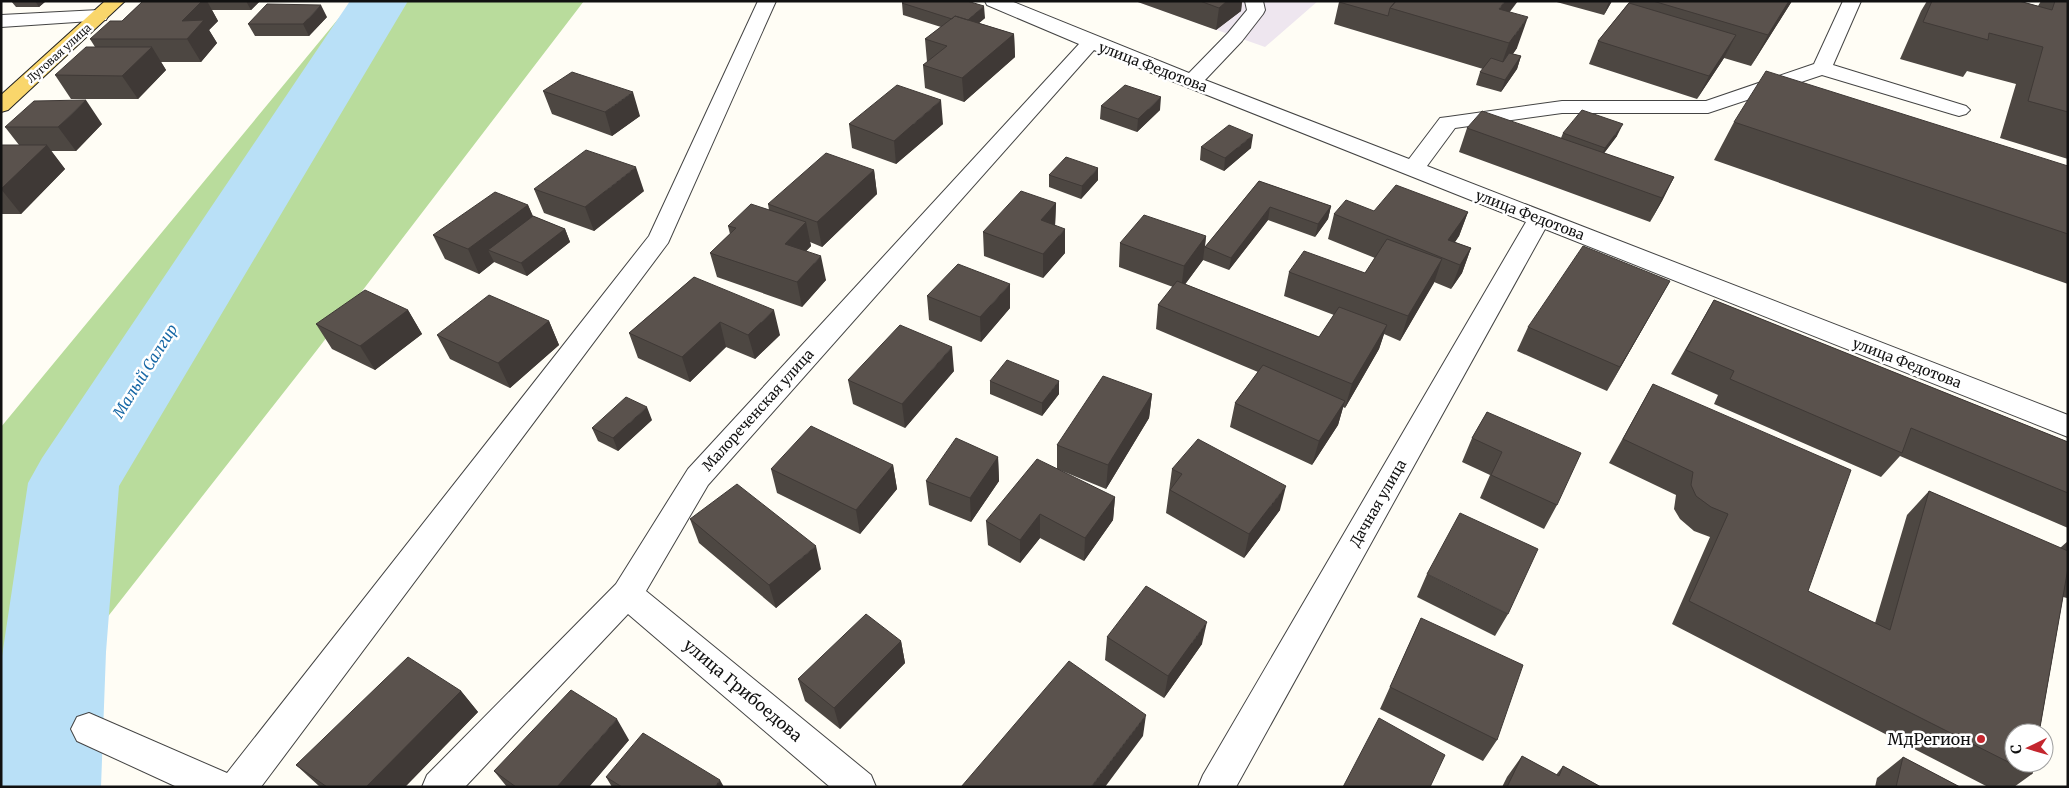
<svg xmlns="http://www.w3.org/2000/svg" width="2069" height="788" font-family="Merriweather,serif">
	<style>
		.industrial { fill: #eee6ef }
		.forest { fill: #b9dc9c }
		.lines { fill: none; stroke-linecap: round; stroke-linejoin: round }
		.river { fill: #b9e0f7; fill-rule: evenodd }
		.minor-casing { stroke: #444; stroke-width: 2 }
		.major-casing { stroke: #222; stroke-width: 2 }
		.minor { fill: #fff; fill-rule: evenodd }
		.major { fill: #f9d66b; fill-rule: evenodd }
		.wall { fill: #4d4742 }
		.shaded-wall { fill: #3f3936 }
		.building { fill: #5a524d; stroke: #3f3936 }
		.poi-dot { fill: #c4262e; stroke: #fff; stroke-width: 2 }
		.labels { text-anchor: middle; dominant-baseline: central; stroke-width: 5; stroke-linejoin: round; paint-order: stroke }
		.far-street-label { font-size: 11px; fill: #111; stroke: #fff }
		.street-label { font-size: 14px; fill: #111; stroke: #fff }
		.water-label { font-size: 15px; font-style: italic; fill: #1768a6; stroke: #fff }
		.near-street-label { font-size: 16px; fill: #111; stroke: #fff }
		.near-poi-label { font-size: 16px; fill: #111; stroke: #fff; text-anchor: end }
	</style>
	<rect width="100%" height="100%" fill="#fffdf5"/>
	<path class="industrial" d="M1135,1H1318L1265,47Z"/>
	<path class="forest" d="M353,1H584L317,350L95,633L1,758V427Z"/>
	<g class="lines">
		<path class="river" d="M350,1H408L119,486L106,652L101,787H1V663L28,483L42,458Z"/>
		<g class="minor-casing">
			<path id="minor" d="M758,1H776L668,243L261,787H177L77,741L71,729L77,717L89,713L227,773L649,236Z
				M985,1H1011L1189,73L1228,33L1247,10L1245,1H1263L1265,10L1263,14L1242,41L1205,80L1409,159L1440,118L1448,117L1562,101H1706L1814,64L1843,1H1861L1833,65L1966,106L1970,110L1966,114L1959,116L1952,114L1822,75L1708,113H1562L1455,128L1427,166L2068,415V437L1545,229L1236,787H1198L1203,775L1526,222L1094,50L708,485L646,591L871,775L876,787H830L628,614L465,787H422L427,775L616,584L688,469L1079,44L987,5Z
				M99,10L106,12L108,16L106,20L1,27V15Z"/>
		</g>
		<g class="major-casing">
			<path id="major" d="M105,1H125L8,110L1,112V95Z"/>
		</g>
		<use href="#minor" class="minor"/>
		<use href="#major" class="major"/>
	</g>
	<path class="wall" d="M11,1H46L39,7H16Z
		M143,1H260L251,10H212L218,21L209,30L217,43L201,62H161L166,70L138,99H71L55,75L95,47L90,39L122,21Z
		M1135,1H1242L1241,11L1216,30Z
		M1553,1H1612L1604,15Z
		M1630,1H1792L1751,66L1724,58L1697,99L1589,64L1598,41Z
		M1927,1H2019L2038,6L2041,1H2068V159L2000,138L2016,84L1967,71L1963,77L1900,59L1921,11Z
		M1339,2L1510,12L1517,48L1513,54L1521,56L1517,69L1501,92L1476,85L1480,72L1483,69L1334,24Z
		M902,3L985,18L979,23L1014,34L1015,57L964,102L925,88L923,65L927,62L925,39L941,27L903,15Z
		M327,17L309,36H255L248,24Z
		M543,91L640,116L612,136L552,114Z
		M1101,106L1160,110L1137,132L1100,119Z
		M1734,122L2068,166V284L1714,160Z
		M102,124L76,151H51L65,169L21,214H1V145H19L5,127Z
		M849,124H943L896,164L852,148Z
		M1467,128L1561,138L1563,133L1617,136L1604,153L1674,177L1662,201L1650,222L1459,152Z
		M1201,147L1251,148L1224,171L1200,160Z
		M874,170L877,194L822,247L810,242L811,246L806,251L826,280L802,307L717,277L710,253L730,234L728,226L769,210L768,204Z
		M1049,175L1098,180L1081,199L1049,187Z
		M1259,181L1331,206L1328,219L1315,237L1268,220L1229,270L1203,260L1185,284L1319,337L1334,315L1284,296L1289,272L1365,273L1375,258L1328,239L1334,214L1374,211L1468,212L1459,236L1455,242L1471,248L1462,273L1451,289L1434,282L1400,341L1384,334L1379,349L1345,408L1343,407L1338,425L1312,465L1230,427L1235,403L1258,372L1156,329L1158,305L1173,287L1119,267L1120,243L1206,236L1205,247Z
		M534,189L644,191L594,231L544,213Z
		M1056,203L1055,225L1065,253L1043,278L984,256L983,232Z
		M528,205L533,216L565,229L570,242L527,276L494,262L479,274L445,259L433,235Z
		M694,277L780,335L755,359L726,347L690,382L638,358L629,333Z
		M1670,281L1607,391L1517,351L1528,327Z
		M927,296L1010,308L981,342L929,320Z
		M1714,300L2068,442V528L1900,456L1881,477L1714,404L1718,395L1671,374Z
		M408,310L422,334L375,370L332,349L316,324Z
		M549,321L559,345L510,388L450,359L437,335Z
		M954,371L905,428L853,404L848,380Z
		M990,381L1059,394L1042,416L990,394Z
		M1653,384L1808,591L1875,623L1907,515L1929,491L2060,548L2068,541V597L2067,598L2063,597L2032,774L2014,787H1988L1672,624L1710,537L1694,531L1680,519L1674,509L1676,495L1609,463Z
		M1152,394L1149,418L1106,489L1057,469V445Z
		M1487,412L1557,505L1544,529L1480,498L1490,475L1462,462L1472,438Z
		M652,420L618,451L598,441L592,428Z
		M998,457L999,481L971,522L929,505L926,481Z
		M893,465L897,489L860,534L777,493L771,469Z
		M1172,469L1280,510L1244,558L1166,513Z
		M1115,497L1113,520L1084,561L1040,538L1020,563L988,545L986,521Z
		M690,519L821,569L776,608L699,543Z
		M1427,574L1508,614L1495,636L1417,597Z
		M1421,618L1497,740L1483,761L1380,709Z
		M1107,637L1202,644L1164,698L1105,660Z
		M901,641L905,663L840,729L805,701L798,679Z
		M461,691L478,712L405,787H320L296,765Z
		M629,740L589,787H507L494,771Z
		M1522,756L1556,775L1563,766L1601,787H1502L1507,777Z
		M1903,757L1960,787H1875L1877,778Z
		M606,777L724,787H612Z"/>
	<path class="shaded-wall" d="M35,1H46L39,7Z
		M202,1H207L218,21L209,30L217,43L201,62L187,39L182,21Z
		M246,1H260L251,10Z
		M1227,1H1242L1241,11L1216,30L1219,8Z
		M1505,1H1518L1491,37L1499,9Z
		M1609,1H1612L1604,15Z
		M1789,1H1792L1751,66L1768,35Z
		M321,5L327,17L309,36L303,24Z
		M984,6L985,18L965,35L964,23Z
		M1528,17L1517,48L1498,74L1509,43Z
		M1014,34L1015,57L964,102L962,78Z
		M1736,35L1724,58L1697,99L1709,76Z
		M152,47L166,70L138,99L122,76Z
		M1521,56L1517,69L1501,92L1505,80Z
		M633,92L640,116L612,136L605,112Z
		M1161,97L1160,110L1137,132L1138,119Z
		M86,100L102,124L76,151L58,127Z
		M941,100L943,124L896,164L894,141Z
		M1623,124L1617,136L1599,160L1605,148Z
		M1253,135L1251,148L1224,171L1225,158Z
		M47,145L65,169L21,214L1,189Z
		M636,167L644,191L594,231L585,207Z
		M1098,168V180L1081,199L1082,186Z
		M874,170L877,194L822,247L817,222Z
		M1674,177L1662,201L1650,222L1662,198Z
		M1056,203L1055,227L1041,220Z
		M528,205L538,229L488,250L494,262L479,274L468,249Z
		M1331,206L1328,219L1315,237L1318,224Z
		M1270,207L1268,220L1229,270L1231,258Z
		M1468,212L1459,236L1444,258L1448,240Z
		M806,222L811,246L790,268L785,244Z
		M565,229L570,242L527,276L521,263Z
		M1065,229V253L1043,278V254Z
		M1206,236L1203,260L1181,290L1184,266Z
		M1471,248L1462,273L1451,289L1460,265Z
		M821,256L826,280L802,307L797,282Z
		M1442,259L1434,283L1400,341L1408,316Z
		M1670,281L1656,305L1607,391L1620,367Z
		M1010,284V308L981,342L980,317Z
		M408,310L422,334L375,370L360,346Z
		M774,310L780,335L755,359L748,335Z
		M549,321L559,345L510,388L498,363Z
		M720,322L726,347L690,382L682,357Z
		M1387,325L1379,349L1345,408L1352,384Z
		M952,347L954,371L905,428L902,404Z
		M1059,381V394L1042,416V403Z
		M1152,394L1149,418L1106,489L1108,465Z
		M1345,401L1338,425L1312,465L1319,441Z
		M647,407L652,420L618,451L613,438Z
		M998,457L999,481L971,522L970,498Z
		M893,465L897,489L860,534L856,510Z
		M1286,486L1280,510L1244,558L1249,534Z
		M1115,497L1113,520L1084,561L1085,538Z
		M1040,514V538L1020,563V540Z
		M816,546L821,569L776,608L769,585Z
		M1207,622L1202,644L1164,698L1168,676Z
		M901,641L905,663L840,729L834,708Z
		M461,691L478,712L405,787H366Z
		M1146,715L1143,736L1105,787H1091Z
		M617,719L629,740L589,787H557Z
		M720,780L724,787H715Z"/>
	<path class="building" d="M143,1H202L182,21L204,20L187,39H90L110,21H122Z
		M905,1H967L984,6L968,20L955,16L952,19L902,3Z
		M1200,1H1227L1219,8Z
		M1340,1H1396L1390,8L1388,16L1339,2Z
		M1396,1H1505L1499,9L1528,17L1509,43L1390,8Z
		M1653,1H1789L1768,35Z
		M1932,1H2019L2052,10L2055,1H2068V112L2028,101L2043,47L1989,33L1988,40L1923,22Z
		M1629,3L1736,35L1709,76L1598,41Z
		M267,4L321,5L303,24H248Z
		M955,16L1014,34L962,78L923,65L947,46L925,39Z
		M86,47H152L122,76L55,75Z
		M1509,53L1521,56L1505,80L1480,72L1491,58L1503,62Z
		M1766,71L2068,166V234L1734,122Z
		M572,72L633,92L605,112L543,91Z
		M897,85L941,100L894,141L849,124Z
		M1125,85L1161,97L1138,119L1101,106Z
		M86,100L58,127H5L34,101Z
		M1582,110L1623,124L1605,148L1563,133Z
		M1482,111L1674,177L1662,198L1467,128Z
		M1229,125L1253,135L1225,158L1201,147Z
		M1,145H47L1,189Z
		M586,150L636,167L585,207L534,189Z
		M826,153L874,170L817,222L768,204Z
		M1066,157L1098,168L1082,186L1049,175Z
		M1259,181L1331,206L1318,224L1270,207L1231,258L1205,247Z
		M1396,185L1468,212L1448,240L1471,248L1460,265L1334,214L1346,200L1374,211Z
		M1021,191L1056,203L1041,220L1065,229L1043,254L983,232Z
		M495,192L528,205L468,249L433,235Z
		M751,204L806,222L785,244L821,256L797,282L710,253L736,228L728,226Z
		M1144,215L1206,236L1184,266L1120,243Z
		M533,216L565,229L521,263L488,250Z
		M1387,239L1442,259L1408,316L1289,272L1304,251L1365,273Z
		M1583,246L1670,281L1620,367L1528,327Z
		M958,264L1010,284L980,317L927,296Z
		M694,277L774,310L748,335L720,322L682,357L629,333Z
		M1177,281L1319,337L1339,307L1387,325L1352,384L1158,305Z
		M365,290L408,310L360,346L316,324Z
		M489,295L549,321L498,363L437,335Z
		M1714,300L2068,442V493L1911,428L1902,453L1730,379L1734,371L1686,350Z
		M900,325L952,347L902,404L848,380Z
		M1007,360L1059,381L1042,403L990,381Z
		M1263,365L1345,401L1319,441L1235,403Z
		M1103,376L1152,394L1108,465L1057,445Z
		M1653,384L1851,470L1808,591L1890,630L1929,491L2068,551V568L2039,733H2014V763H2034L2032,774L1689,601L1728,514L1711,507L1696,496L1691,485L1693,472L1623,439Z
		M626,397L647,407L613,438L592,428Z
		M1487,412L1581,453L1557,505L1491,475L1502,452L1472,438Z
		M811,426L893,465L856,510L771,469Z
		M956,438L998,457L970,498L926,481Z
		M1198,439L1286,486L1249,534L1170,490L1182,474L1172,469Z
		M1037,459L1115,497L1085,538L1040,514L1020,540L986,521Z
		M737,484L816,546L769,585L690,519Z
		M1460,513L1538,549L1508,614L1427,574Z
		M1146,586L1207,622L1168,676L1107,637Z
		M866,614L901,641L834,708L798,679Z
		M1421,618L1523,665L1497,740L1390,687Z
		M408,657L461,691L366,787H327L296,765Z
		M1069,661L1146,715L1091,787H961Z
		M571,690L617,719L557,787H516L494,771Z
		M1379,718L1445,755L1430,787H1343Z
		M643,733L720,780L715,787H622L606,777Z
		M1522,756L1559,776L1563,766L1601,787H1507Z
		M1903,757L1960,787H1896Z"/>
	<circle class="poi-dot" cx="1981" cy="739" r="5"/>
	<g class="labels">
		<g class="far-street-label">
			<text transform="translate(59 53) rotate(-42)">Луговая улица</text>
		</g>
		<g class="street-label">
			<text transform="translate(1153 67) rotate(21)">улица Федотова</text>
			<text transform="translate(1530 215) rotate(21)">улица Федотова</text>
			<text transform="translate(1907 363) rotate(21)">улица Федотова</text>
			<text transform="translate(758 410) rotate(-48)">Малореченская улица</text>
			<text transform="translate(1378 503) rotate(-60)">Дачная улица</text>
		</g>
		<g class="water-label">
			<text transform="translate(145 371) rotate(-58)">Малый Салгир</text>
		</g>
		<g class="near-street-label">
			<text transform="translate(743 690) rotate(40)">улица Грибоедова</text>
		</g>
		<g class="near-poi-label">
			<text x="1971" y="739">МдРегион</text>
		</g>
	</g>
	<rect width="2069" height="788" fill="none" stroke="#111111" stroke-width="5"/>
	<g transform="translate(2029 748) rotate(265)"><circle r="24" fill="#ffffff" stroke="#a0a0a0"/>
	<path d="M0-4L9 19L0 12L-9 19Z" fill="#c4262e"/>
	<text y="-8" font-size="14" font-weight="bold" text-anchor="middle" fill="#111111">С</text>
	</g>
</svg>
